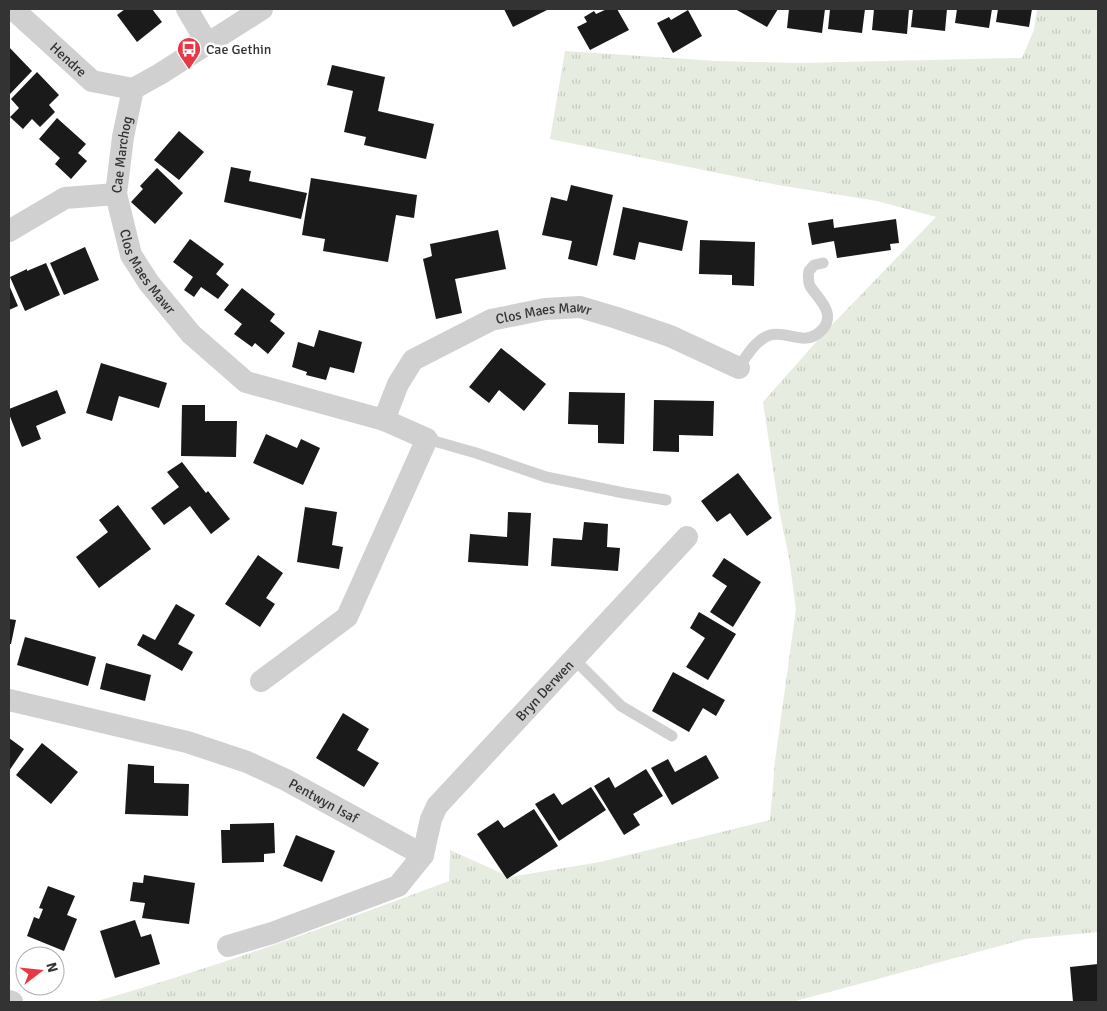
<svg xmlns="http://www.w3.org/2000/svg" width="1107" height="1011" font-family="Signika,sans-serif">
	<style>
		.grass { fill: url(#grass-tufts) }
		.building { fill: #1a1a1a }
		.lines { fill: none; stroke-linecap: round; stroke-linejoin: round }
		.lane { stroke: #d0d0d0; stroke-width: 11 }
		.street { stroke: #d0d0d0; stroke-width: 22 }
		.labels { text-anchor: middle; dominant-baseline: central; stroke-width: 5; stroke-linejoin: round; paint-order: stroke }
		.poi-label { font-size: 14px; fill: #333; stroke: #fff; text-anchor: start }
		.street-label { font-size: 14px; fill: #333; stroke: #fff }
	</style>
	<defs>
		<pattern id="grass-tufts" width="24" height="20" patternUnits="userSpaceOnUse" patternTransform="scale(1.25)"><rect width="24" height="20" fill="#e6ecdf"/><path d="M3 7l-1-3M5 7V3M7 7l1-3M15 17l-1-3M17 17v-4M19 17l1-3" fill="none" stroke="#c6cbc0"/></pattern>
	</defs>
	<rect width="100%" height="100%" fill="#fff"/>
	<path class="grass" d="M1037,9H1098V932L1025,939L792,1002H94C215,968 331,925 449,881L450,850L510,877L600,862L770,820L775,761L796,609L789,558L779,509L763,402L825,332L936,217L877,201L778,185L550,139L565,51L716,61L800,63L1022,58L1034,30Z"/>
	<path class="building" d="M125,9H152L162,22L137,42L117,15Z
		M504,9H549L513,27Z
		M607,9H617L629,30L590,50L577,27L587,22L584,17L594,11L596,14Z
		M735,9H778L767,27Z
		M789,9H825L822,33L787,28Z
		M830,9H865L862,33L828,29Z
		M874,9H909L907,34L872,30Z
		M913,9H947L945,31L911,27Z
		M957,9H992L989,28L955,23Z
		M998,9H1032L1029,27L996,22Z
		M688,10L702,36L673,53L657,23L669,17L671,20Z
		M9,47L32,71L9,95Z
		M332,65L385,77L378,111L434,124L426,159L364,145L366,137L344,132L353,91L327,85Z
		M37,72L59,95L49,105L55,112L40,127L32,119L23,129L10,117L19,108L11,99Z
		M57,118L86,144L78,153L87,161L71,179L55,164L60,158L39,139Z
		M179,131L204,152L179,180L154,160Z
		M231,167L251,171L249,181L307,193L301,219L224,202Z
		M157,168L183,193L155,224L131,202L143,189L140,186Z
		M311,178L417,195L414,218L396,215L388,262L323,251L325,239L302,235Z
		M571,185L613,195L597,266L568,259L572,241L542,235L551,197L567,201Z
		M623,207L688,221L682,251L639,242L635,260L613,255Z
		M833,219L834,228L896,219L899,243L890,244L891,250L837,258L834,241L812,245L808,223Z
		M498,230L506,269L455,279L462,313L436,319L423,259L432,256L430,244Z
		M190,239L224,264L216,274L229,285L218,299L201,287L194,297L184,290L193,277L173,262Z
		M700,240L755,242L754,286L732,285V275L699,274Z
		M85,247L99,280L64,295L50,263Z
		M46,263L60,295L25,311L10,277L27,269V271Z
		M9,285L18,306L9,310Z
		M242,288L275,314L270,321L285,333L268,354L255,343L252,347L234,334L242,324L224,310Z
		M319,330L362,342L354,373L330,367L326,380L306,375L307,372L292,367L298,342L314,347Z
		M501,348L546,384L524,411L499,390L489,403L469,387Z
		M101,363L167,383L159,408L119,396L112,421L86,413Z
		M57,390L66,413L36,426L41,439L22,447L9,414V409Z
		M569,392L625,393L624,444L598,443V425L568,424Z
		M654,400L714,401L713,436L679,435V452L653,451Z
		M182,405H205V421H237L236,457L181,456Z
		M266,434L297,448L301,439L320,448L303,485L253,463Z
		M182,462L206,493L208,491L230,519L211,534L190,506L164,525L151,508L179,487L167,472Z
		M738,473L772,518L747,536L730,513L717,522L701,501Z
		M118,505L151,549L99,588L76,557L108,532L99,520Z
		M305,507L337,512L332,545L343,547L339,569L297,562Z
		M508,512L531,513L528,566L468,562L470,534L507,537Z
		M584,522L608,524L607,547L620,548L618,571L551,566L553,538L582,540Z
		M258,555L283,573L266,598L275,604L260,627L225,604Z
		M724,558L761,582L733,627L710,612L727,586L712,576Z
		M176,604L195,615L178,644L193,652L182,671L137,645L143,634L155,640Z
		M699,612L736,634L708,680L686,667L705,638L690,628Z
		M9,619L16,620L11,644H9Z
		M25,637L96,657L88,686L17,665Z
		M106,663L151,675L145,701L100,689Z
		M673,672L725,700L716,716L703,708L689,732L652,711Z
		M343,713L369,729L357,750L379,763L364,787L316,758Z
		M9,738L24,749L9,771Z
		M42,743L78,772L51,804L16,775Z
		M706,755L719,778L672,805L651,768L668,759L675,772Z
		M128,764L154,766V783L189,784L188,816L125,814Z
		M646,769L663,796L633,814L640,825L624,835L594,786L609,777L615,788Z
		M591,787L606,810L559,841L535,804L554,793L562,805Z
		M534,809L558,846L507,879L477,834L498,820L504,828Z
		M274,823L275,853L264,854V862L222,863L221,830H230V824Z
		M296,835L335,851L322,882L283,866Z
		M144,875L195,883L189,924L142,918L145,903L130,901L133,882L143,883Z
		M48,886L75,896L67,915L77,919L64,951L27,936L34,917L39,919L43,909L39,908Z
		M135,920L141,937L151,934L160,964L115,978L100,931Z
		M1098,964V1002H1073L1070,967Z"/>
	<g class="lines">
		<path class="lane" d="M739,368C745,357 757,339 770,335C789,330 804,348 822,330C837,313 818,299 810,286C808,281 808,276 809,271L814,265L823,263
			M427,439L476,453L546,477L624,493L666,500
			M574,659L621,706L672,736"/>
		<g class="street">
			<path id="s1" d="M13,9L92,81L133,89L160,74L262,9"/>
			<path d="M187,9L207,43"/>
			<path id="s2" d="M116,194L131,255L149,283L191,334L246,382L384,420L427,439L347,617L261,681"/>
			<path id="s3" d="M9,231L65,198L116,194L123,137L133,89"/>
			<path id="s4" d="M384,420L398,384L413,360L491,320L545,309L580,307L617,318L670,336L739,368"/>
			<path id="s5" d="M9,700L187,742L247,762L286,780L423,855L398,886L272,933L228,946"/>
			<path id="s6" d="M423,855L431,819L437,806L687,537"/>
			<path d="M9,1001L12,1002"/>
		</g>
	</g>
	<defs>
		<g id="bus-pin" transform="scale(1.25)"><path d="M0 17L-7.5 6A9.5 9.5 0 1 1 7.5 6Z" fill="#e63946" stroke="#fff"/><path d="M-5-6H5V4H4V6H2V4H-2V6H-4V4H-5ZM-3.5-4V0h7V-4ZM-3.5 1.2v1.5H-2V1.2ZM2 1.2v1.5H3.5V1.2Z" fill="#fff"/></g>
	</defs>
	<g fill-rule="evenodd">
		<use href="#bus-pin" x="189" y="49"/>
	</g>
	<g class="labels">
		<g class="poi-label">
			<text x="206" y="49">Cae Gethin</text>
		</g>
		<g class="street-label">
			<text stroke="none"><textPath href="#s1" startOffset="75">Hendre</textPath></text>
			<text stroke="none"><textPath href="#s3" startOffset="156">Cae Marchog</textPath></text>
			<text stroke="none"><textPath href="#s2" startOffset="85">Clos Maes Mawr</textPath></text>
			<text stroke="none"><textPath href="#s4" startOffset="208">Clos Maes Mawr</textPath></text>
			<text stroke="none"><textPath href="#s6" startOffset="209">Bryn Derwen</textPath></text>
			<text stroke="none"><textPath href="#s5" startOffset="332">Pentwyn Isaf</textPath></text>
		</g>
	</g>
	<rect width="1107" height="1011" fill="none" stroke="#333333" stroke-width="20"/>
	<g transform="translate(40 971) rotate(74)"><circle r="24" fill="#ffffff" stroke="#adadad"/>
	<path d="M0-4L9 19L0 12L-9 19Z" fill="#e63946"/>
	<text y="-8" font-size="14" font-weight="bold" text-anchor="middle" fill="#333333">N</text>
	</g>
</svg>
